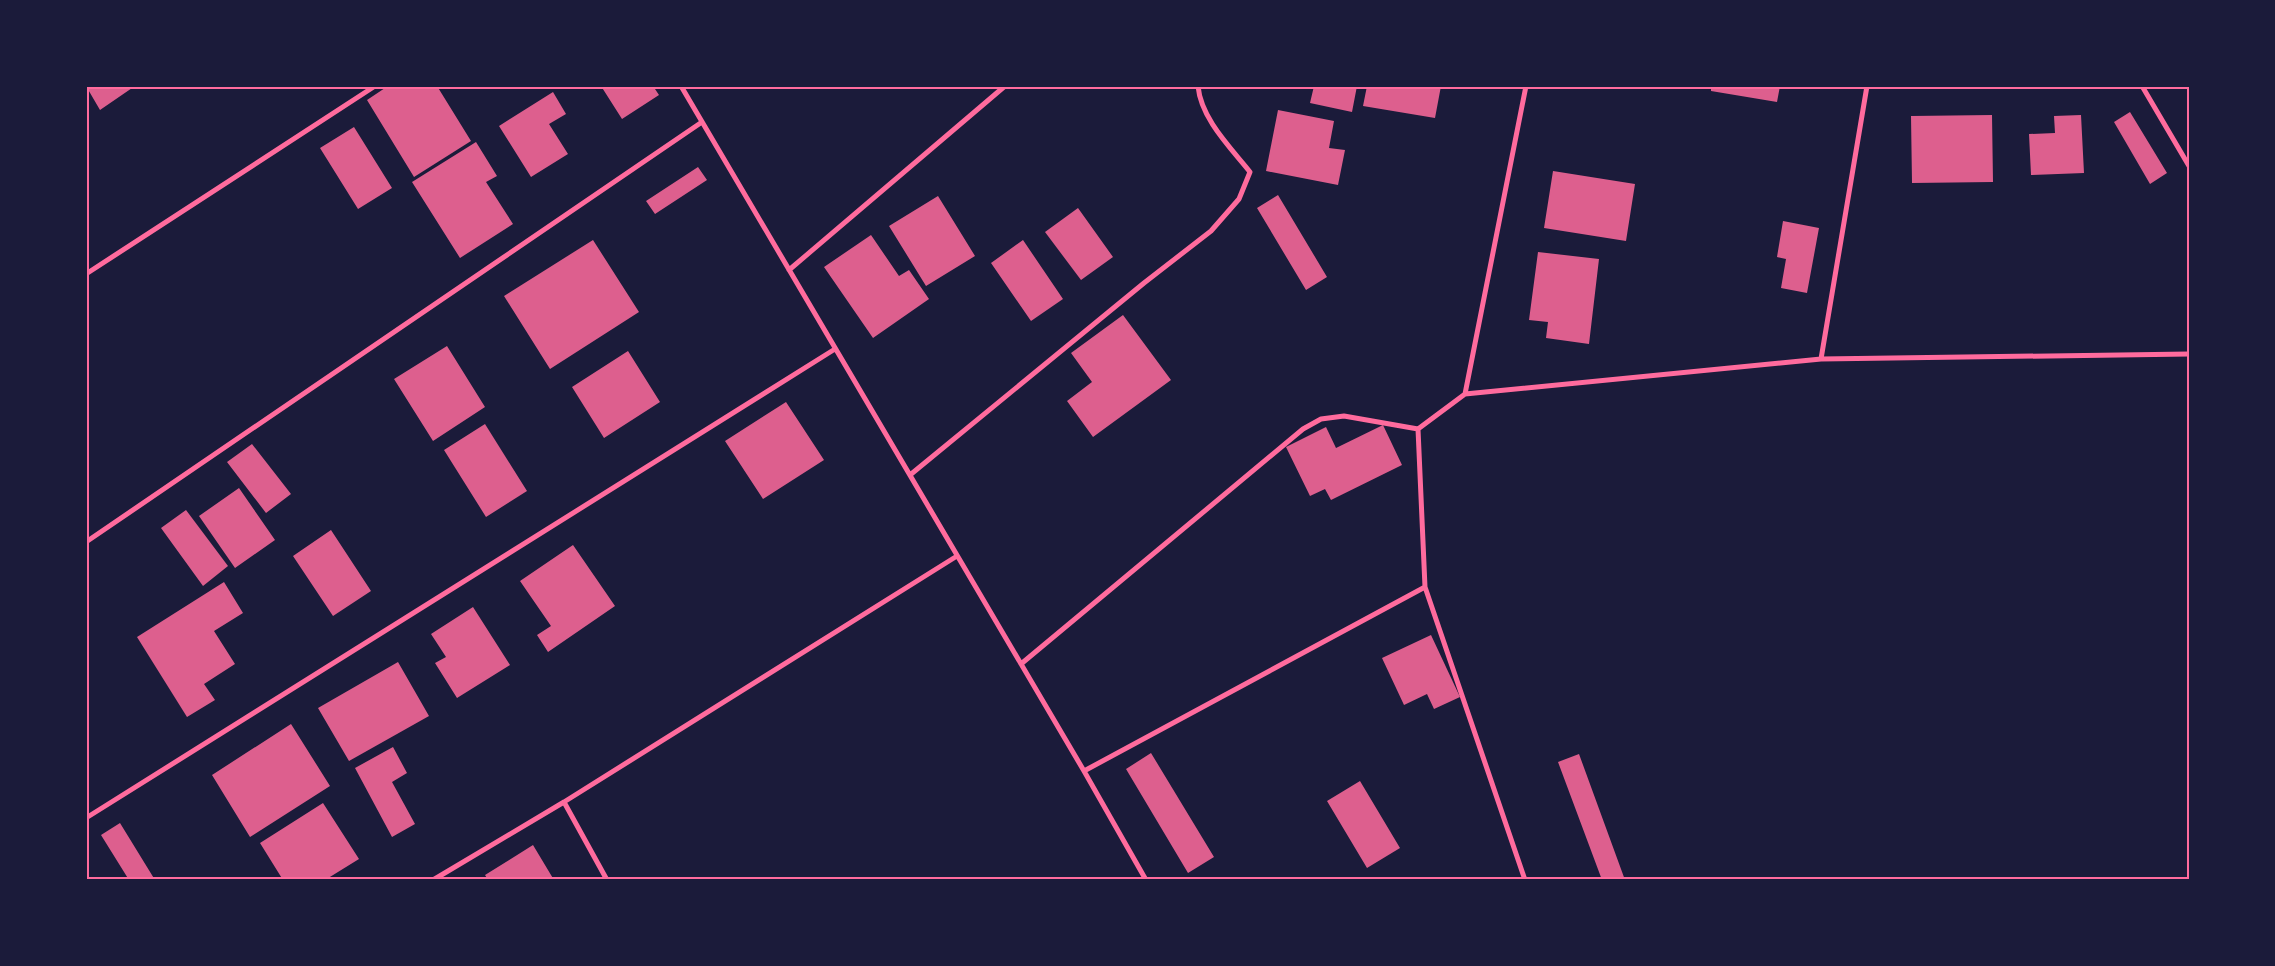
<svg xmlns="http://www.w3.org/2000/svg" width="2275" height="966" font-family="'Golos Text',sans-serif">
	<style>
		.building { fill: #dd5f8e }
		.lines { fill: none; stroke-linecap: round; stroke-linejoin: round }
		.minor { stroke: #ff6b9d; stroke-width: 5 }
		.neatline { fill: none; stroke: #ff6b9d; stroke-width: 2 }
	</style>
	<rect width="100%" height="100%" fill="#1b1b3a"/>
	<path class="building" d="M86,86H135L100,110Z
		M388,86H437L471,141L414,177L367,100Z
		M601,86H653L659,95L622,119Z
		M1314,86H1357L1352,112L1310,103Z
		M1367,86H1441L1435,118L1363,106Z
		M1711,86H1780L1777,102L1711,91Z
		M553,92L566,114L549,124L568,154L531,177L499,126Z
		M1278,110L1334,121L1329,148L1345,150L1338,185L1266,171Z
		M2130,112L2167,173L2150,184L2114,122Z
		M1992,115L1993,182L1912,183L1911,116Z
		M2081,115L2084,173L2031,175L2029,134L2055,133L2054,116Z
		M354,127L392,188L358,209L320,148Z
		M476,142L497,176L486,182L513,224L460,258L412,182Z
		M698,167L707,180L655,214L646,201Z
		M1553,171L1635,184L1626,241L1544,228Z
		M1278,195L1327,277L1306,290L1257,208Z
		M938,196L975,256L926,286L889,226Z
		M1078,208L1113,257L1081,280L1045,232Z
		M1783,221L1819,228L1807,293L1781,288L1786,259L1777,257Z
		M871,235L899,276L909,270L929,299L873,338L824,267Z
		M593,240L639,312L550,369L504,296Z
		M1023,240L1063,299L1031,321L991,263Z
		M1538,252L1599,259L1589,344L1546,338L1548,322L1529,320Z
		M1123,315L1171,380L1093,437L1067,401L1092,382L1071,353Z
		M447,346L485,407L433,441L394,379Z
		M628,351L660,402L604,438L572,387Z
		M786,402L824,460L763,499L725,441Z
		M485,424L527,491L486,517L444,450Z
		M1383,425L1402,465L1331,500L1325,489L1310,496L1286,447L1326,427L1336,448Z
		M252,444L291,494L266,513L227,462Z
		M239,488L275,540L235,568L199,516Z
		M186,510L228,566L203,586L161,528Z
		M331,530L371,591L333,616L293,556Z
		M573,545L615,606L548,652L537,635L551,626L520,581Z
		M224,582L243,613L214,631L235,664L204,684L215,700L187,717L137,637Z
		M473,607L510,665L457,698L435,663L446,657L431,634Z
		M1431,635L1460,697L1434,709L1427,694L1404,705L1382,658Z
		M398,662L429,716L349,761L318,708Z
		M291,724L330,786L250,837L212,775Z
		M393,747L407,773L392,782L415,824L392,837L355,768Z
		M1151,753L1214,857L1188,873L1126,769Z
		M1579,754L1625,880H1602L1558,762Z
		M1360,781L1400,848L1367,868L1327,801Z
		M323,803L359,859L325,880H283L260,843Z
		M120,823L155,880H129L101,835Z
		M533,845L554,880H488L485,875Z"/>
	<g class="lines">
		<path class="minor" d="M681,86L1084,771L1146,880
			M2142,86L2189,166
			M789,270L1005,86
			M86,274L375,86
			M1821,359L1867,86
			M1465,394L1821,359L2189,354
			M910,475L1144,283L1211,231L1239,199L1250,172C1231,148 1201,119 1198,86
			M86,542L702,122
			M1425,587L1525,880
			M1021,664L1303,429L1321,419L1344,416L1418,429
			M1084,771L1425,587L1418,429L1465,394L1526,86
			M564,802L607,880
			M86,818L835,349
			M433,880L564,802L957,556"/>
	</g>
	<rect width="2275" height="966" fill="none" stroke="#1b1b3a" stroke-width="175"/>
	<rect x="88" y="88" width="2100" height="790" class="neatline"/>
</svg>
